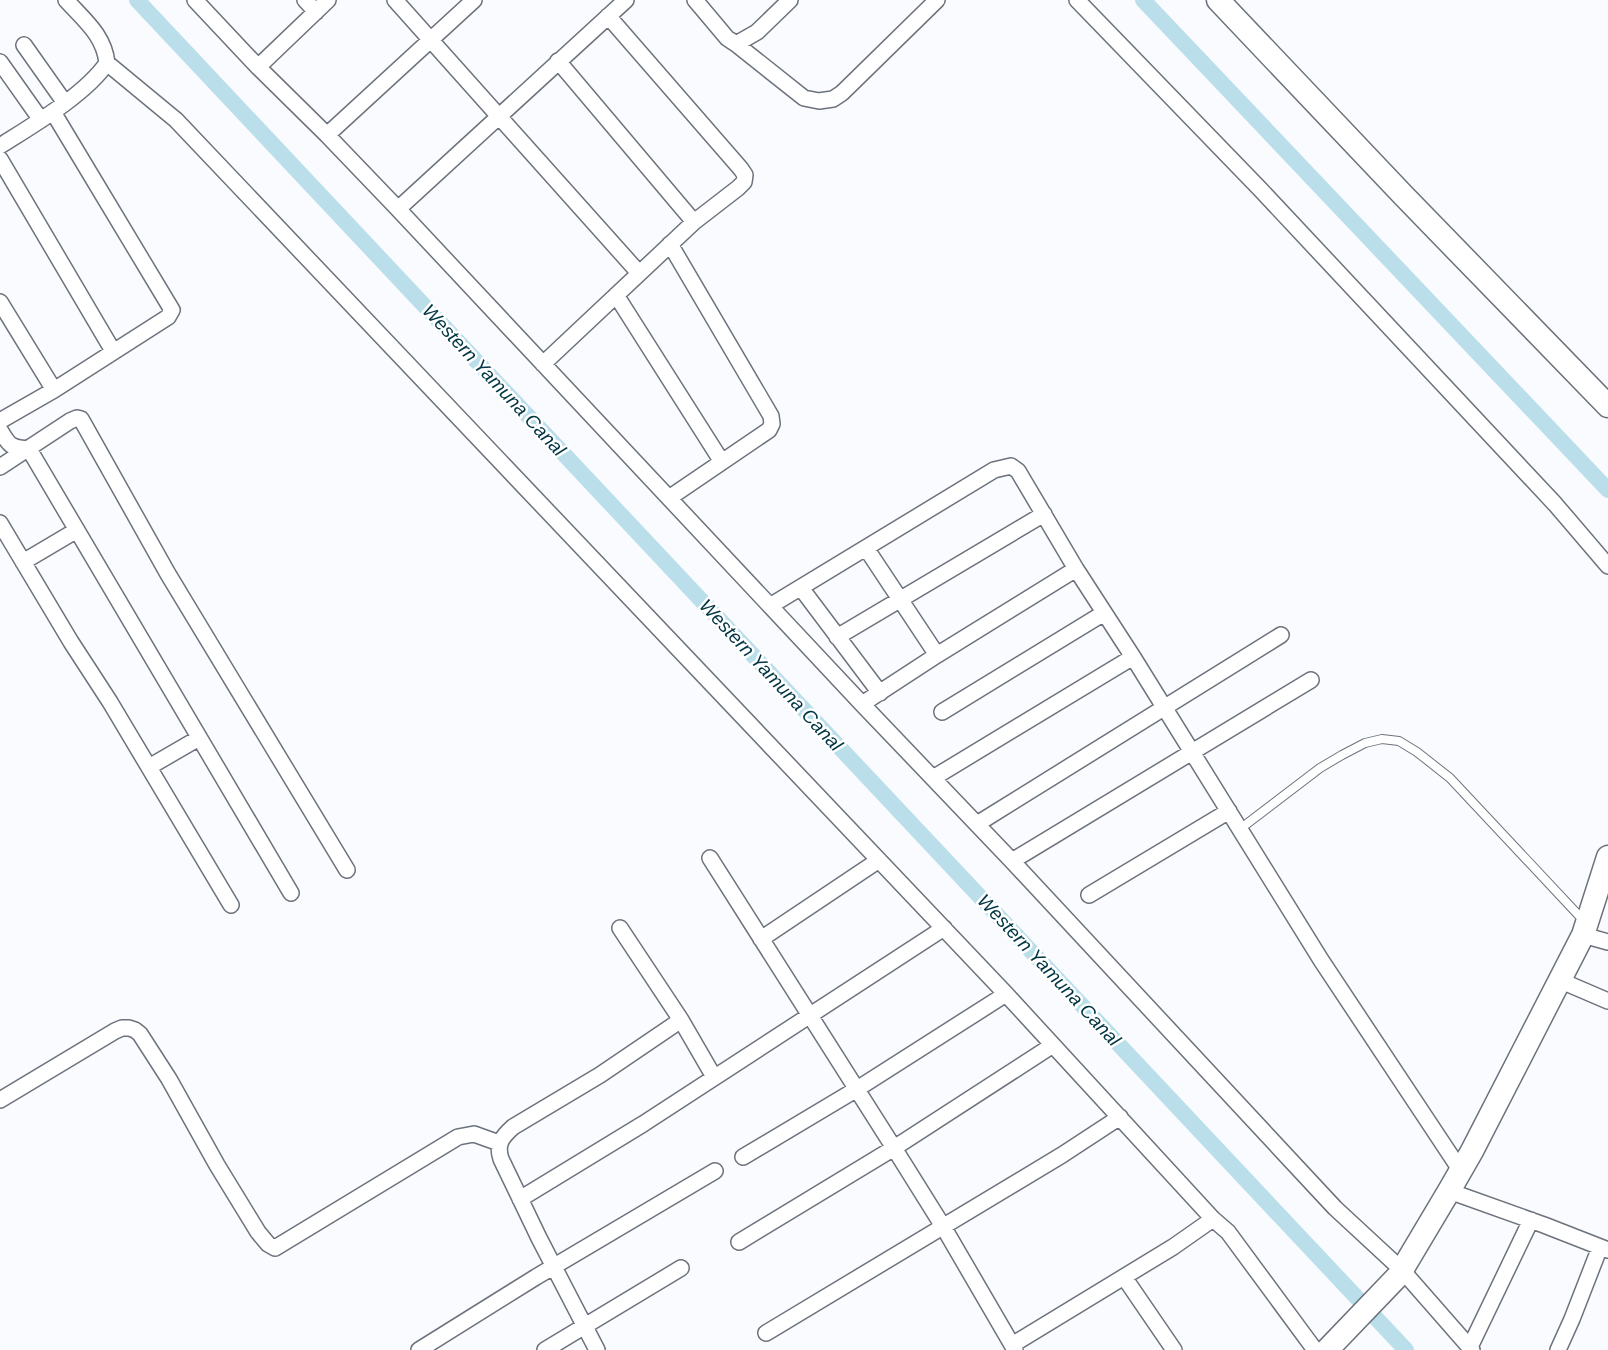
<svg xmlns="http://www.w3.org/2000/svg" width="1608" height="1350" font-family="Helvetica,sans-serif">
	<style>
		.lines { fill: none; stroke-linecap: round; stroke-linejoin: round }
		.canal { stroke: #badfeb; stroke-width: 16 }
		.lane-casing { stroke: #6c737d; stroke-width: 10 }
		.street-casing { stroke: #6c737d; stroke-width: 18 }
		.secondary-casing { stroke: #6c737d; stroke-width: 25 }
		.lane { stroke: #fff; stroke-width: 8 }
		.street { stroke: #fff; stroke-width: 15 }
		.secondary { stroke: #fff; stroke-width: 22 }
		.labels { text-anchor: middle; dominant-baseline: central; stroke-width: 5; stroke-linejoin: round; paint-order: stroke }
		.water-label { font-size: 19px; font-style: italic; fill: #003543; stroke: #fff }
	</style>
	<rect width="100%" height="100%" fill="#fafbfe"/>
	<g class="lines">
		<path class="canal" d="M137,0L1406,1350
			M1143,0L1608,490"/>
		<g class="lane-casing">
			<path id="lane" d="M1240,829L1320,768L1342,755L1365,743L1382,739L1399,741L1417,752L1450,778L1584,921"/>
		</g>
		<g class="street-casing">
			<path id="street" d="M195,0L258,67
				M305,0L316,12
				M395,0L639,273
				M626,0L398,209L862,704L1012,861L1335,1208L1402,1270L1472,1350
				M695,0L727,38L736,44L757,32L790,0
				M1077,0L1260,189L1555,504L1608,566
				M736,44L804,98L819,101L833,99L842,93L937,0
				M24,45L65,103
				M558,61L694,222L738,188L744,182L745,175L741,169L608,16
				M0,62L41,120
				M107,63L176,120L1006,994L1213,1219L1228,1232L1315,1350
				M327,135L258,67L328,0
				M0,146C33,125 85,95 107,63C104,35 84,20 66,0
				M0,159L113,351
				M398,209L327,135L474,0
				M616,295L722,462
				M0,302L54,390
				M543,364L694,222
				M0,421L54,390L168,317L172,310L53,112
				M0,430C9,445 10,448 29,449L291,893
				M0,467L70,421L77,418L81,419L168,574L347,870
				M669,498L769,430L772,424L771,416L670,244
				M0,523L71,642L110,702L231,905
				M866,548L937,655
				M23,562L77,530
				M801,588L880,693
				M770,606L994,470L1011,466L1018,471L1076,569L1133,657L1321,960L1461,1171
				M837,637L1044,514
				M862,704L937,655L1076,569
				M942,712L1104,613
				M149,767L199,738
				M933,778L1133,657
				M977,824L1281,635
				M710,858L894,1148L944,1228L1015,1350
				M1012,861L1311,680
				M1089,895L1229,811
				M620,928L681,1020L714,1077
				M1583,935L1608,942
				M761,939L879,860
				M1559,980L1608,1001
				M0,1100L115,1031L122,1028H129L135,1030L140,1034L169,1079L217,1165L258,1232L268,1244L275,1248L458,1137L474,1134L499,1143
				M743,1157L857,1089L1006,994
				M1449,1191L1544,1225L1608,1250
				M520,1199L643,1124L944,928
				M739,1242L894,1148L1053,1045
				M1124,1277L1174,1350
				M766,1333L1062,1155L1120,1117
				M1012,1345L1173,1247L1213,1219
				M1470,1347L1531,1220
				M419,1350L536,1277L715,1171
				M545,1350L681,1268
				M597,1350L539,1238L501,1159C496,1144 502,1137 513,1127L600,1075L681,1020
				M1558,1350L1572,1319L1600,1247"/>
		</g>
		<g class="secondary-casing">
			<path id="secondary" d="M1218,0L1404,196L1608,406
				M1327,1350L1399,1275L1449,1191L1472,1151L1583,935L1608,857"/>
		</g>
		<use href="#lane" class="lane"/>
		<use href="#street" class="street"/>
		<use href="#secondary" class="secondary"/>
	</g>
	<g class="labels">
		<g class="water-label">
			<text transform="translate(494 380) rotate(47)">Western Yamuna Canal</text>
			<text transform="translate(771 675) rotate(47)">Western Yamuna Canal</text>
			<text transform="translate(1049 970) rotate(47)">Western Yamuna Canal</text>
		</g>
	</g>
</svg>
